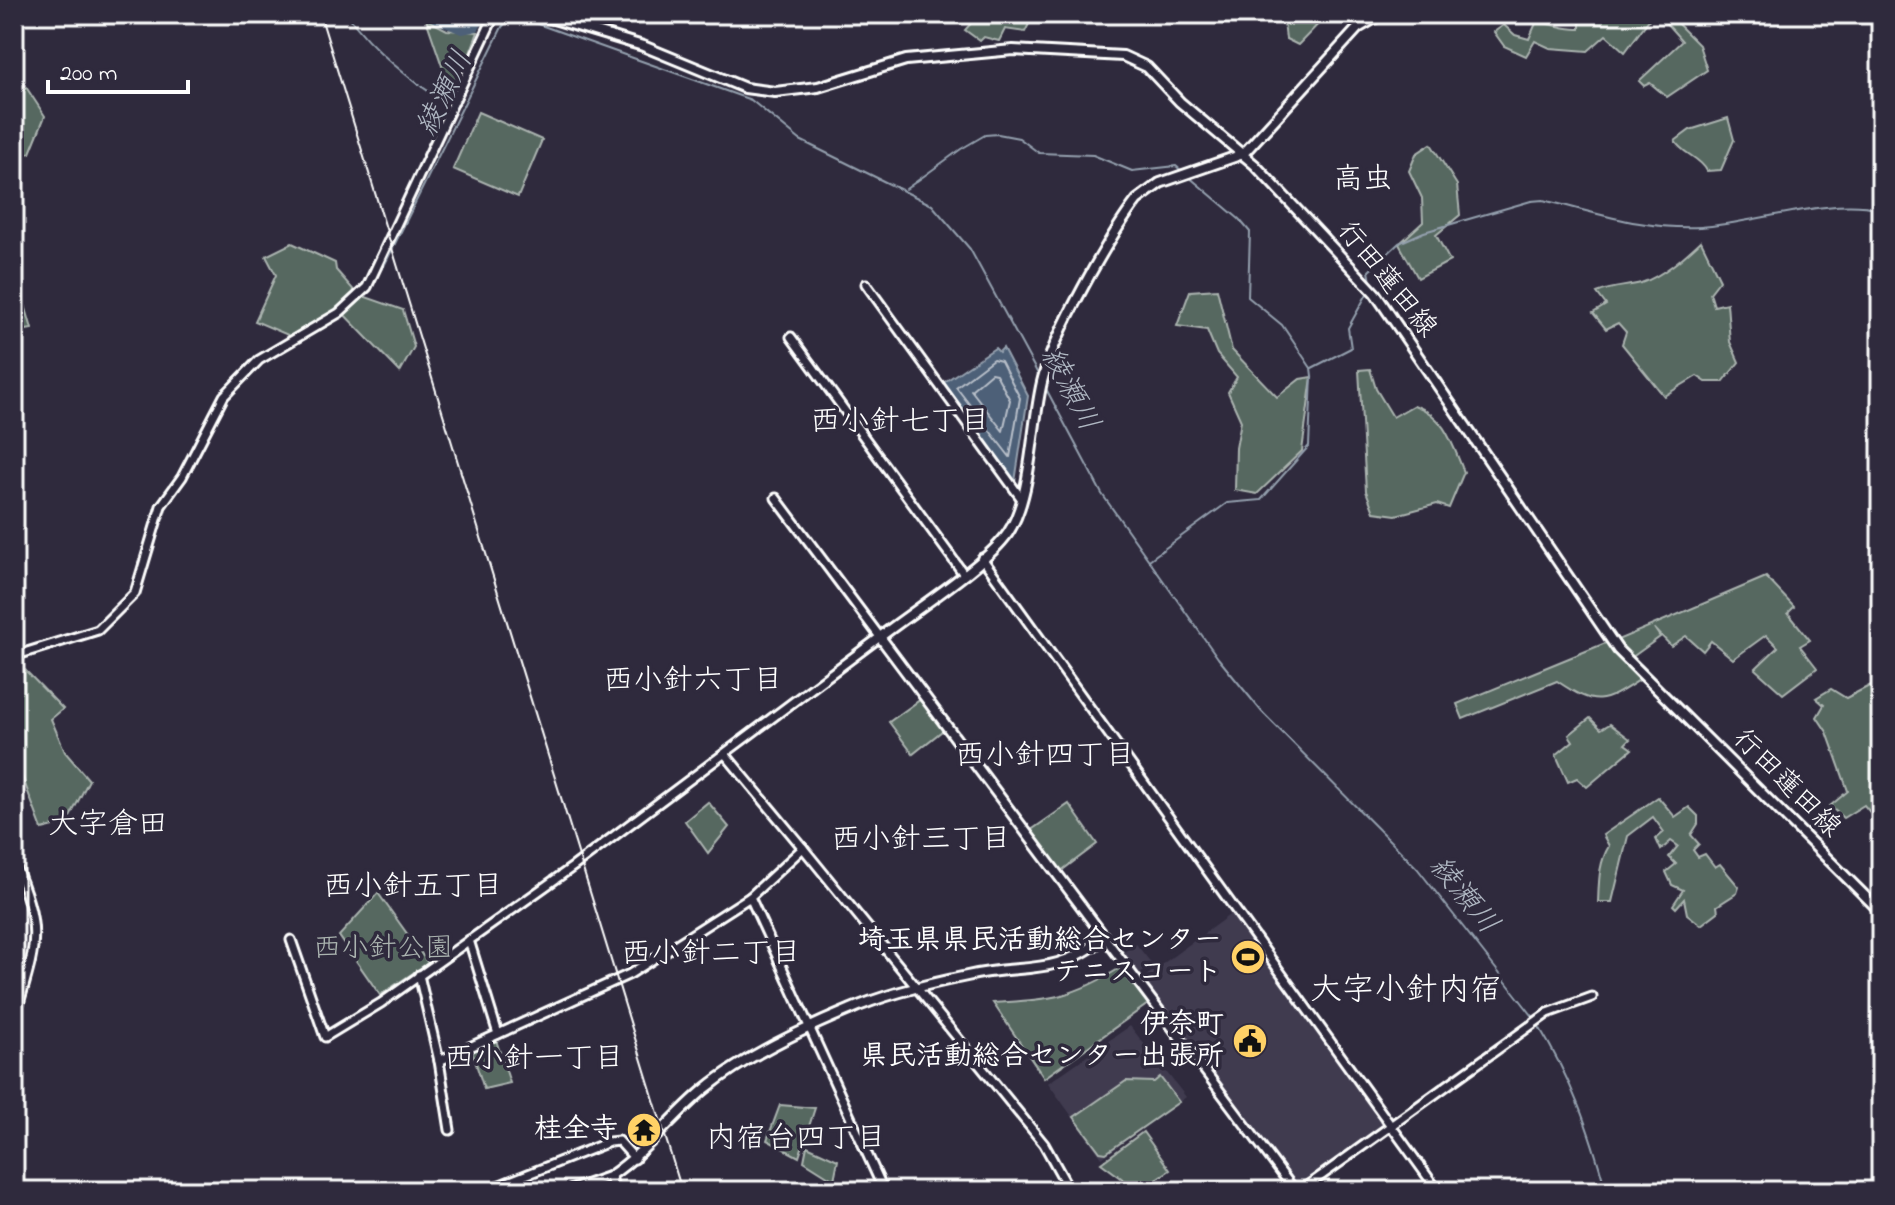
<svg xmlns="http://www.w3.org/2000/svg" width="1895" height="1205" font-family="'Indie Flower','Klee One',sans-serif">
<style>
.built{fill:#403b50}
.green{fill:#576861;stroke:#abb4b0;stroke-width:2}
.water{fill:#4d6078;stroke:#94a0ae;stroke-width:2}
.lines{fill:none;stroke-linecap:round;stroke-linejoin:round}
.shore{stroke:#b8bfc9;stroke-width:2}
.stream{stroke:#94a0ae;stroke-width:2}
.canal{stroke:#4d6078;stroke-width:5}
.river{stroke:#4d6078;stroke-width:8}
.secondary-casing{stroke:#fff;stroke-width:13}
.primary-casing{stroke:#fff;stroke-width:14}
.secondary{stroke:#2f2a3d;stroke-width:7}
.primary{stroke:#2f2a3d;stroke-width:8}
.tram{stroke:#fff;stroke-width:2}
.rail{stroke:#fff;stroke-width:2}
.labels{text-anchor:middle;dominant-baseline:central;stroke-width:7;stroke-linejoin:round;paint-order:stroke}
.street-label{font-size:28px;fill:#fff;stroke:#2f2a3d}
.poi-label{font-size:28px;font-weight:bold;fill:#fff;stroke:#2f2a3d;text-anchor:end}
.park-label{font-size:28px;fill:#abb4b0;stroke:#2f2a3d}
.water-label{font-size:30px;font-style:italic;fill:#afb7c2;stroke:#2f2a3d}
.neighbourhood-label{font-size:30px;fill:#fff;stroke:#2f2a3d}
.quarter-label{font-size:32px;fill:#fff;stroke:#2f2a3d}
</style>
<rect width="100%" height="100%" fill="#2f2a3d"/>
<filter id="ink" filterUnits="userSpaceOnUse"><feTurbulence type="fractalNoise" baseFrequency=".0125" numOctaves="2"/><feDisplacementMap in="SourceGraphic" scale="16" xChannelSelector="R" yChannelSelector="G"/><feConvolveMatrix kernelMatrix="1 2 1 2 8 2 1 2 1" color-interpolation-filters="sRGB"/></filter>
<g filter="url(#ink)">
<g class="built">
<path d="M1232 913 1387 1124 1297 1190 1142 979Z"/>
<path d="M1136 944 1152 964 1139 974 1124 952Z"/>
<path d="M1130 1026 1186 1097 1102 1158 1048 1083Z"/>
</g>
<g class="green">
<path d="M979 14H1034L1025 32 1005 29 999 41 984 37 980 41 965 30Z"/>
<path d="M1283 14H1328L1298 45 1286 39Z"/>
<path d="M1580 14H1653L1625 52 1606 35 1588 51 1550 48 1535 41 1526 56 1504 46 1494 32 1504 25 1515 35 1529 39 1536 23C1555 23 1564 30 1580 29Z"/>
<path d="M1658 14H1668L1699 45 1707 70 1667 97 1650 83 1644 86 1639 81 1682 41Z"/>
<path d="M426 19 447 30 478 32 453 98Z"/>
<path d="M14 83 26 87 45 116 30 153 14 156Z"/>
<path d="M478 112 542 140 518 197 453 169Z"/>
<path d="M1728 118 1734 140 1721 170 1707 171C1700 157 1682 154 1675 141L1690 130Z"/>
<path d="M1431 144 1457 185 1460 215 1436 235 1450 261 1418 278 1399 244 1423 222 1422 198 1409 171 1416 154Z"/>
<path d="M1701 241 1720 280 1710 293 1714 306 1727 303 1730 342 1739 362 1723 382H1706L1697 376 1664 396 1622 344 1626 332 1618 323 1606 329 1593 313 1606 305 1597 293C1612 286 1626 287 1641 283 1663 276 1685 256 1701 241Z"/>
<path d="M292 243 335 263 336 270 357 294 403 310 414 347 400 372 338 308 290 336 255 321 276 275 266 256Z"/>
<path d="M14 288H20L32 329 14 332Z"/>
<path d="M1217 289 1232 350 1277 397 1300 379 1312 377 1302 451 1257 494 1235 490 1236 448 1241 421 1228 392 1237 377 1217 354 1207 330 1177 326 1190 291Z"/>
<path d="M1370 369 1376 389 1393 417 1414 405C1445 416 1452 443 1464 472L1449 508 1437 504 1396 515 1374 512 1366 491 1359 370Z"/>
<path d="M1766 577 1794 607 1788 613 1810 640 1800 646 1817 668 1783 694 1755 669 1778 647 1766 635 1733 659 1711 641 1703 651 1686 636 1671 646 1654 628 1660 637 1631 658 1615 641Z"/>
<path d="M1608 642 1641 679C1602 704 1597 708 1557 681L1463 719 1457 704Z"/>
<path d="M25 670 63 709 51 719 65 752 89 780 67 823 42 829 14 755V679Z"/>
<path d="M1881 680V815L1874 817 1864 805 1843 818 1830 806 1848 791 1827 732 1817 717 1824 705 1816 698 1831 689 1846 698Z"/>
<path d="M924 697 947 727 913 754 889 722Z"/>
<path d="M1590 718 1601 729 1610 724 1630 739 1625 744 1632 749 1587 787 1577 778 1568 782 1556 755 1573 741 1569 735Z"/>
<path d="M1658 797 1675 817 1689 807 1698 816V824L1691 835 1699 844 1693 850 1698 857 1705 854 1715 867 1720 864 1739 887 1737 893 1717 906 1718 912 1701 925 1687 914 1684 899 1676 908 1673 905 1683 890 1672 885 1666 872 1676 864 1669 857 1678 846 1671 841 1661 850 1656 839 1664 832 1653 817 1628 836 1612 902H1598C1599 884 1598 864 1609 846L1603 835Z"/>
<path d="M708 802 729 827 708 853 685 821Z"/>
<path d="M1069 804 1097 844 1057 874 1027 833Z"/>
<path d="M378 893 428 963 380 995 339 936Z"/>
<path d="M1120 968 1148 1004 1044 1078 993 1003C1050 999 1070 999 1120 968Z"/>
<path d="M496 1040 510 1083 484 1089 472 1051Z"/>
<path d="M1160 1077 1179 1102 1106 1153 1100 1152 1074 1117 1126 1081 1154 1082Z"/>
<path d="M780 1105 815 1108 799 1157 767 1140Z"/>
<path d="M1143 1132 1170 1170 1139 1191 1101 1163Z"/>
<path d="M807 1146 838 1160 834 1180 804 1161Z"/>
</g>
<path class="water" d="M995 348 999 352 1003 348 1028 396 1015 482 943 383Z"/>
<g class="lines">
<g class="shore">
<path d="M993 359 1001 361 1020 398 1010 457 956 387Z"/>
<path d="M991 373 996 374 1010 400 1003 431 971 390Z"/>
</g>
<g class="stream">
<path d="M347 14C371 49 414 84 450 105"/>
<path d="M906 189 961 149 985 135 998 134 1019 138 1039 153 1093 155 1132 171 1176 166 1183 172"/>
<path d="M383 268 502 27 509 19 518 17 751 100 800 140 932 205 970 249 1039 376"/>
<path d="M1371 282 1369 271 1399 243 1424 232 1531 201 1543 200C1598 213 1643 230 1701 227 1751 224 1833 196 1879 209"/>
<path d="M1312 368 1351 348 1348 328 1368 292"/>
<path d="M1044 385 1102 494 1218 658 1262 712 1417 868 1535 1019"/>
<path d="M1149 560 1227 503 1261 500 1309 446 1312 376 1311 368 1282 325 1248 297 1250 232 1239 219 1188 176"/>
<path d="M1538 1025C1572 1081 1589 1128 1606 1191"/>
</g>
<path class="canal" d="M1881 205 1874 234 1881 301"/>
<g class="river">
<path d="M425 14 462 30 476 27 482 14"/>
<path d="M1881 205 1874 234 1881 301"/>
</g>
<g class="secondary-casing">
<g id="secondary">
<path d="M866 284 1021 498"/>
<path d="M791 337 963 573"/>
<path d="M982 558 1438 1191"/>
<path d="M14 656 98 630 135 593 161 506 182 477 224 396 259 360 339 313 367 287 495 14"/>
<path d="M725 754 803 848 750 897 884 1191"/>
<path d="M803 848 1044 1144 1070 1191"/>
<path d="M14 863C46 934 34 949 14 1021"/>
<path d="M1105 938 1295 1191"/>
<path d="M291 940 325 1037 381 1003 574 866 880 637 776 498"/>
<path d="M469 940 498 1034"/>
<path d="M419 975 439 1061 450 1130"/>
<path d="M439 1061 630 974 750 897"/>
<path d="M14 1180 22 1191"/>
<path d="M485 1191 609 1142 619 1141 635 1159"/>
<path d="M567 1191 610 1176"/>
<path d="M1300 1191 1548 1013 1592 997"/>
</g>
</g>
<g class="primary-casing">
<g id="primary">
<path d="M537 14 643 46 745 88 775 92 818 87 906 60 1013 50 1123 56 1147 67 1180 102 1255 165 1375 293 1618 650 1881 912"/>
<path d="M615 1191 610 1176C647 1151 671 1117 705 1089 745 1056 801 1030 849 1010 885 994 928 984 967 976 1025 963 1052 978 1105 938L880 637C913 611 986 565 1008 533 1033 495 1031 423 1043 378 1054 334 1109 237 1137 200L1160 183 1243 154 1358 28 1382 14"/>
</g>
</g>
<use href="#secondary" class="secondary"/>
<use href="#primary" class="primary"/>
<path class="tram" d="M673 1186 674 1191"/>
<path class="rail" d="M320 14 682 1191"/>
</g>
</g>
<defs>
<g id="stadium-disc" transform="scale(1.8)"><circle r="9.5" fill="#ffd166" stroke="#2f2a3d"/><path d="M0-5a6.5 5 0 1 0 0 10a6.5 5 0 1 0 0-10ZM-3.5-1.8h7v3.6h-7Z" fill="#111"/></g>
<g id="civic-disc" transform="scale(1.8)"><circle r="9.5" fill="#ffd166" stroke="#2f2a3d"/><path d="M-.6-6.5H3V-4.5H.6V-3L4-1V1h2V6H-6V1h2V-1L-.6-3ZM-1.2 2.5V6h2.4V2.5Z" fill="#111"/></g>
<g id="temple-disc" transform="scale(1.8)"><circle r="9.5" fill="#ffd166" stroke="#2f2a3d"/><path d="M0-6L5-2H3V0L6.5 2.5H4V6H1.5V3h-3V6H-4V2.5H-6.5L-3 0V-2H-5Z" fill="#111"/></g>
</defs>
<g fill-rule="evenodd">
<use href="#stadium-disc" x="1248" y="957"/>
<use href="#civic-disc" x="1250" y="1041"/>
<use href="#temple-disc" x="644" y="1130"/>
</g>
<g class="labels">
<g class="street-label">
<text transform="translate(1386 280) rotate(51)">行田蓮田線</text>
<text transform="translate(1786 784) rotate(45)">行田蓮田線</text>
</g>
<g class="poi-label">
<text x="1222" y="941">埼玉県県民活動総合センター<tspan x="1222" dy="32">テニスコート</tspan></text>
<text x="1224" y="1025">伊奈町<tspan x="1224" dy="32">県民活動総合センター出張所</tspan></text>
<text x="618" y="1130">桂全寺</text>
</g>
<g class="park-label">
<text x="383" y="949">西小針公園</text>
</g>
<g class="water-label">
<text transform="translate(446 94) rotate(-64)">綾瀬川</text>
<text transform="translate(1069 390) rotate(62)">綾瀬川</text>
<text transform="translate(1463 896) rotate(51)">綾瀬川</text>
</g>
<g class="neighbourhood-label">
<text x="1363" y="181">高虫</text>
<text x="900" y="423">西小針七丁目</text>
<text x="693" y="682">西小針六丁目</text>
<text x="1045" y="757">西小針四丁目</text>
<text x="108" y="826">大字倉田</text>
<text x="921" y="841">西小針三丁目</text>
<text x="413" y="888">西小針五丁目</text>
<text x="711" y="955">西小針二丁目</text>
<text x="534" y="1060">西小針一丁目</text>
<text x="796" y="1140">内宿台四丁目</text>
</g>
<g class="quarter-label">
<text x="1406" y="991">大字小針内宿</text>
</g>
</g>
<rect width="1895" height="1205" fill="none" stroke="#2f2a3d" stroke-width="48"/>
<rect x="24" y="24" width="1847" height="1157" fill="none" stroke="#fff" stroke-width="3" filter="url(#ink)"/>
<path d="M48 80v12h140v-12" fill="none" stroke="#ffffff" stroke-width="4"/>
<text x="60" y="80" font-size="24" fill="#ffffff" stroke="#2f2a3d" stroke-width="6" paint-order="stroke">200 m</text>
</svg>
